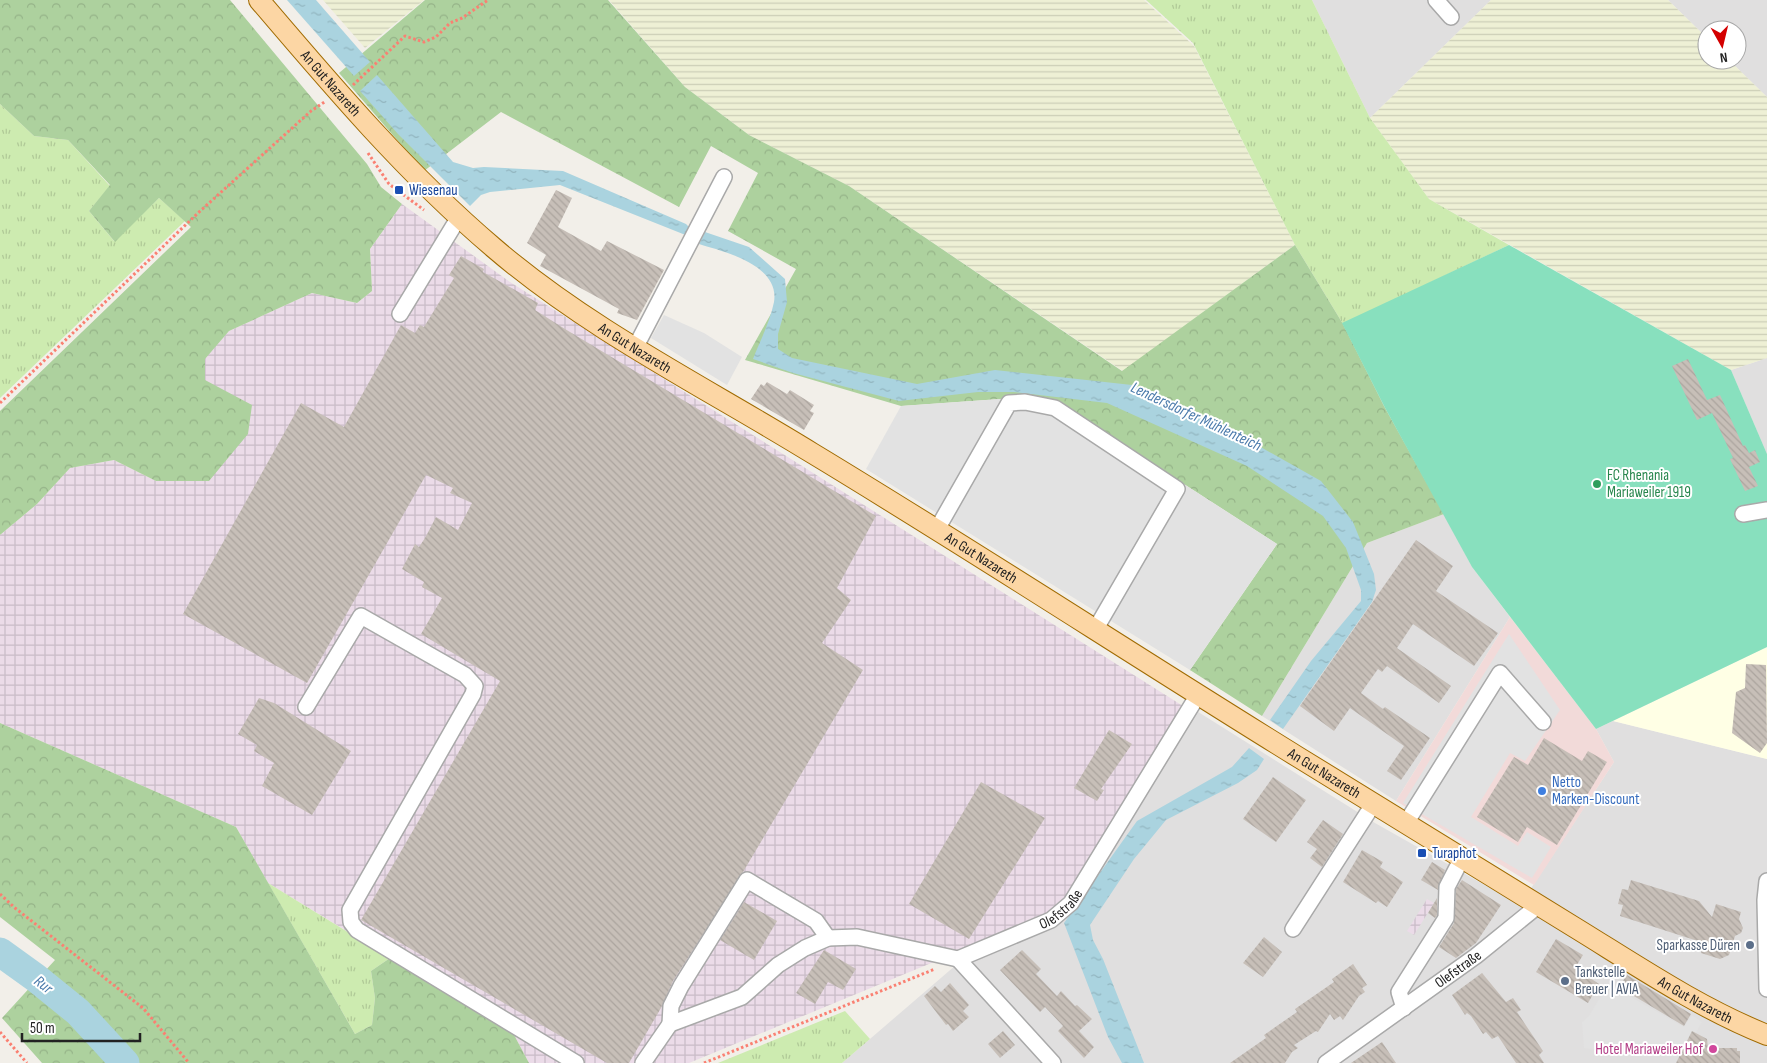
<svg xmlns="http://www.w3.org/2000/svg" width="1767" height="1063" font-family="'Sofia Sans Condensed',sans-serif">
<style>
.residential{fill:#e0dfdf}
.commercial{fill:#f2dad9}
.industrial{fill:url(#industrial-grid)}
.education{fill:#ffffe5}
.farmland{fill:url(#farmland-rules)}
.grass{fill:url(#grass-tufts)}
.forest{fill:url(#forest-crowns)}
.pitch{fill:#88e0be}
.parking{fill:#e2e2e2}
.water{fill:url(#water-ripples)}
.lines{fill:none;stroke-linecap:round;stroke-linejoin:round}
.river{stroke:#aad3df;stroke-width:29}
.building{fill:url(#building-back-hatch)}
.minor-casing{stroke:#a9a9a9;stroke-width:18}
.major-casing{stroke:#a06b00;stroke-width:22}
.path{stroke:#fa8072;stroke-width:3;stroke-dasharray:2.5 2.5;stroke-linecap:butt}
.minor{stroke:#fff;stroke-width:15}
.major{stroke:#fcd6a4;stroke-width:20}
.transit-dot{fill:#1a4fb4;stroke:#fff;stroke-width:2}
.leisure-dot{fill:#2e9e5b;stroke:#fff;stroke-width:2}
.shop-dot{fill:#3f7fe0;stroke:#fff;stroke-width:2}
.service-dot{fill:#5c6f8a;stroke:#fff;stroke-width:2}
.hotel-dot{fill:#d1479c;stroke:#fff;stroke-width:2}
.labels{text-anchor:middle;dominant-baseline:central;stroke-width:4;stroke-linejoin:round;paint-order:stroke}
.street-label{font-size:15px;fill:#222;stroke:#fff}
.transit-label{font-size:15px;fill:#164399;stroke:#fff;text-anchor:start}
.leisure-label{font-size:15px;fill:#27864d;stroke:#fff;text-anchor:start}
.shop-label{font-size:15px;fill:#366cbe;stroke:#fff;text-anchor:start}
.service-label{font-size:15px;fill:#4e5e75;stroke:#fff;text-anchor:end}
.hotel-label{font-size:15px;fill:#b23c85;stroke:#fff;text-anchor:end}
.water-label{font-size:16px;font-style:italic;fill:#4a7aab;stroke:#fff}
</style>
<defs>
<pattern id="industrial-grid" width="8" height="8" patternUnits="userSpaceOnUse" patternTransform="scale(1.25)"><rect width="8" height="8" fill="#ebdbe8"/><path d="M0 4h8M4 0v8" fill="none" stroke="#c9bcc7"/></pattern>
<pattern id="farmland-rules" width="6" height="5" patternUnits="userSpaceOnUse" patternTransform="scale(1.25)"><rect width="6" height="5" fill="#eef0d5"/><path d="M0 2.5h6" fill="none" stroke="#ccceb7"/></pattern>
<pattern id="grass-tufts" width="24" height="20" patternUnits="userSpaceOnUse" patternTransform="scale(1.25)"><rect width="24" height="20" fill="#cdebb0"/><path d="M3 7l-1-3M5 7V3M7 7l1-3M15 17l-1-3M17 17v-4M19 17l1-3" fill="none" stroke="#b0c997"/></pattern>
<pattern id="forest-crowns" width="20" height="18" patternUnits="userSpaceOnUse" patternTransform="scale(1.25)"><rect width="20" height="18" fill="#add19e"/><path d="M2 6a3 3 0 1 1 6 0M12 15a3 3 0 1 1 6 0" fill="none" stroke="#95b388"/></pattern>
<pattern id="water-ripples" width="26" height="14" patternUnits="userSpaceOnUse" patternTransform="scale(1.25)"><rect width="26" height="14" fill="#aad3df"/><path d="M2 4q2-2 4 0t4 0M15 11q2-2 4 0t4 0" fill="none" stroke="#92b5bf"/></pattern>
<pattern id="building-back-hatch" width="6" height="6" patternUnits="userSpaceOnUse" patternTransform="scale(1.25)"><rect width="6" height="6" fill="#c7bfb8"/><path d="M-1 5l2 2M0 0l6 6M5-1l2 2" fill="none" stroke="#aba49e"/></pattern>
</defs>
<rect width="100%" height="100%" fill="#f2efe9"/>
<g class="residential">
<path d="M1312 0H1491L1370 118Z"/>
<path d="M1668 0H1767V97L1729 60H1737V30H1707V38Z"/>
<path d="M1767 358V454L1731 370Z"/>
<path d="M1444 514 1472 567 1510 617 1396 801 1262 716 1367 543Z"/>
<path d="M1195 710 1375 823 1520 905 1614 762 1596 729 1613 721 1767 759V1063H842L956 965Z"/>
</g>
<path class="commercial" d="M1510 617 1596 729 1614 762 1534 885 1396 801Z"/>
<g class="industrial">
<path d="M402 204 510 282 1183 706 1068 899 1048 915 689 1063H529L513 1033 268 883 236 827 0 723V535L37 504 70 468 114 460 156 481 205 380 204 359 229 331 312 293 357 303 372 291 370 249Z"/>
<path d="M1427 899 1434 903 1414 935 1407 931Z"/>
</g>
<path class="education" d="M1767 647V759L1613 721Z"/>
<g class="farmland">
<path d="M323 0H424L365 48Z"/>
<path d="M609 0H1144L1194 46 1295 245 1123 371 849 186 749 135 685 87Z"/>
<path d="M1491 0H1668L1707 38V60H1729L1767 97V358L1731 370 1429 199 1370 118Z"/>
</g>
<g class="grass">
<path d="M1146 0H1312L1370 118 1429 199 1509 245 1343 324 1295 245 1193 43Z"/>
<path d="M0 104 34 136 68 140 110 186 89 211 114 241 159 198 185 221 0 398Z"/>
<path d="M268 883 390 958 371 971 375 998 372 1025 355 1034Z"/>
<path d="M845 1011 870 1039 842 1063H718Z"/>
</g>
<g class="forest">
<path d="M0 0H230L367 164 381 187 402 204 370 249 372 291 357 303 312 293 229 331 205 359V380L252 405 248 434 209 481H156L114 460 70 468 37 504 0 535V411L191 227 159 198 115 242 89 211 110 185 68 140 34 136 0 104Z"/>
<path d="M425 0H608L685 87 749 135 849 186 1122 371 1295 245 1343 324 1384 406 1444 514 1367 543 1262 716 1190 670 1277 544 1058 403 1028 397 901 406 745 360 796 269 728 231 758 173 711 146 679 207 501 112 424 171 339 73Z"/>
<path d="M0 723 236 827 355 1034 372 1025 375 998 371 971 390 958 513 1033 529 1063H42L2 1018 55 960 0 917Z"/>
</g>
<path class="pitch" d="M1509 245 1731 370 1767 454V647L1596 729 1472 567 1384 406 1342 323Z"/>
<g class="parking">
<path d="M664 315 704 333 742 357 727 385 651 338Z"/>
<path d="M1028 397 1058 403 1277 544 1190 670 866 469 901 406Z"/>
<path d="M1509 634 1560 710 1525 761 1510 753 1471 817 1518 846 1527 832 1551 847 1532 878 1403 803Z"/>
<path d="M1608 984 1684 1027 1692 1015 1702 1022 1695 1034H1691L1681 1050 1655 1052 1652 1055 1584 1048 1582 1022 1589 1016Z"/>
</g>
<g class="water">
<path d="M287 0H316L370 62 354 76Z"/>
<path d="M377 75 453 162 473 168 484 167 563 171 686 224 691 229 688 236 560 185 490 192 481 195 470 206 398 134 360 91Z"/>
<path d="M705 232 749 247 785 279 787 302 778 334V349L792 358 917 384 995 370 1132 385 1257 445 1321 481 1353 522 1374 574 1376 590 1372 602 1283 729 1270 720 1311 661 1361 601V590L1346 548 1323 516 1247 466 1107 403 1014 392H978L899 401 793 373 753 359C760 341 770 322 774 302 780 265 725 252 699 244Z"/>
<path d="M1249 748 1264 759 1257 770 1238 783 1166 820 1134 859 1090 925 1093 940 1103 959 1144 1063H1122L1108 1037 1064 923 1137 821 1232 767Z"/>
</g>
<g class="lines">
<path class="river" d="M0 952 36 978 78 1012 125 1063"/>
</g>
<g class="building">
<path d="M556 190 572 198 558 227 601 251 607 241 664 270 637 320 617 313 619 309 540 266 546 255 527 243Z"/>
<path d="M461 256 484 269 483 272 538 303 535 310 565 329 876 516 837 588 851 600 822 643 863 670 743 872 673 981 661 1008 629 1063H607L361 920 500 681 421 634 442 598 422 587 424 582 402 569 415 544 419 547 425 538 436 517 458 530 472 503 450 493 453 488 426 475 307 683 183 614 301 403 344 427 401 325 415 333 420 325 424 327 454 278 449 275Z"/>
<path d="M1688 359 1707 400 1720 395 1743 446 1745 445 1749 453 1755 450 1760 462 1749 467 1758 486 1745 491 1730 459 1733 458 1712 413 1697 420 1672 366Z"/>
<path d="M767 382 787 394 790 390 814 405 810 411 814 413 804 430 751 399 761 384 764 386Z"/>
<path d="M1416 540 1453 566 1436 591 1498 633 1474 666 1413 624 1397 648 1451 686 1439 703 1387 666 1382 672 1378 669 1361 693 1383 709 1385 707 1430 738 1401 780 1387 771 1404 746 1350 708 1334 731 1300 706Z"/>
<path d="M1746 664 1766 665 1767 743 1760 753 1732 733 1736 692 1745 688Z"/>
<path d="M259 698 274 703 351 751 312 815 262 786 274 763 254 751 257 745 238 734Z"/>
<path d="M1109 730 1132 744 1101 789 1104 790 1097 801 1074 788Z"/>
<path d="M1544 738 1582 761 1588 751 1607 762 1557 845 1527 827 1518 842 1477 817 1514 757 1528 765Z"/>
<path d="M1273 777 1306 800 1276 842 1243 819Z"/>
<path d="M981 782 1045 818 969 939 909 904Z"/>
<path d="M1323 820 1343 834 1322 867 1310 858 1317 849 1307 842Z"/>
<path d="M1362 850 1383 862 1380 867 1403 882 1387 907 1378 901 1376 903 1343 882Z"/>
<path d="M1432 862 1445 870 1438 890 1421 880Z"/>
<path d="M1462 880 1501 905 1476 943 1456 958 1439 947 1454 923 1456 889Z"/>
<path d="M1631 880 1699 901 1712 917 1716 904 1741 912 1739 919 1743 928 1741 933 1735 936 1729 955 1720 959 1701 953 1704 943 1620 916 1623 905 1618 904 1622 889 1628 890Z"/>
<path d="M1437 898V915L1435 918 1428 913Z"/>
<path d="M744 902 777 921 754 960 720 940Z"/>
<path d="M1264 937 1282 952 1263 977 1243 963Z"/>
<path d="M1556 939 1583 955 1575 968 1599 984 1588 1003 1536 972Z"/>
<path d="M824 950 856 969 843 990 828 982 815 1004 796 993Z"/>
<path d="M1022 950 1041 969 1036 974 1057 996 1061 991 1075 1006 1077 1005 1092 1019 1079 1031 1094 1047 1084 1058 1058 1031 1063 1026 1045 1007 1040 1012 1000 970Z"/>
<path d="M1353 964 1367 985 1362 988 1365 992 1359 996 1343 1020 1340 1016 1334 1020 1330 1014 1318 1032 1316 1031 1294 1045 1298 1048 1292 1052 1285 1063H1230L1266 1038 1264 1035 1297 1012 1295 1009 1334 982 1332 979Z"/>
<path d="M1482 973 1506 1002 1513 998 1521 1010 1517 1012 1543 1051 1539 1055 1544 1063H1516L1498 1036 1492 1039 1486 1032 1483 1034 1471 1016 1467 1013 1465 1015 1452 995Z"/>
<path d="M1627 975 1691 1014 1684 1026 1619 987Z"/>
<path d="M950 983 969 1005 963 1011 969 1017 953 1031 948 1024 946 1025 924 996 935 986 941 992Z"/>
<path d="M1003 1031 1015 1045 1000 1058 988 1044Z"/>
<path d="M1692 1031 1707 1039 1708 1048H1737V1051H1740V1063H1676Z"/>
<path d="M1382 1042 1396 1063H1351Z"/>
</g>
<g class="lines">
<g class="minor-casing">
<g id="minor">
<path d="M1436 0 1451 17"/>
<path d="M400 314 459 217"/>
<path d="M635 348 724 177"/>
<path d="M1743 514 1767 510"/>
<path d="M936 531 1009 403 1025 402 1055 408 1177 489 1095 630"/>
<path d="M306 707 361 616 465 675 475 686 473 694 350 910 351 922 357 930 576 1063"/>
<path d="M1406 823 1500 673 1543 722"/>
<path d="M1767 881 1765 900 1767 989"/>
<path d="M1293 929 1374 803"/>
<path d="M1404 1008 1399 992 1446 918 1447 887 1462 858"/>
<path d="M670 1024 671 1006 681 986 747 880 816 921 828 938"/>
<path d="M643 1063 670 1024 742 997 778 965 805 948 828 938 857 937 958 959"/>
<path id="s1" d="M1053 1063 958 959 1051 920 1071 903 1198 695"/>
<path id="s2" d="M1326 1063 1476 956 1539 905"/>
</g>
</g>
<g class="major-casing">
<g id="major">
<path id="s3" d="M259 0C333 87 407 174 494 248 591 331 705 387 812 453 976 552 1136 657 1298 757 1390 813 1482 870 1574 927 1636 965 1699 1008 1767 1035"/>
</g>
</g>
<g class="path">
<path d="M353 85 405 36 424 42 436 37 450 23 462 18 488 0"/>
<path d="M368 153 389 184 424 210"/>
<path d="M0 403 198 213 311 111 326 101"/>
<path d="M0 894 15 908 143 1008 189 1063"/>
<path d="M0 1032 27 1063"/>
<path d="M704 1063 935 969"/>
</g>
<use href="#minor" class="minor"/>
<use href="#major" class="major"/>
</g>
<g class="transit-dot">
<rect x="394" y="185" width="10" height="10" rx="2.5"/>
<rect x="1417" y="848" width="10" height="10" rx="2.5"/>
</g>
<circle class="leisure-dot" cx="1597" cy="484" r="5"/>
<circle class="shop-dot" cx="1542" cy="791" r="5"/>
<g class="service-dot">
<circle cx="1750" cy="945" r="5"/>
<circle cx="1565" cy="981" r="5"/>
</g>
<circle class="hotel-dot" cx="1713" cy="1049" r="5"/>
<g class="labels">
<g class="street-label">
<text stroke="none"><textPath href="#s3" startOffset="110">An Gut Nazareth</textPath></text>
<text stroke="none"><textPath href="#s3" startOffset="515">An Gut Nazareth</textPath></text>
<text stroke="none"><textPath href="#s3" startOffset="920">An Gut Nazareth</textPath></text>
<text stroke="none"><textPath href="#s3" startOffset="1325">An Gut Nazareth</textPath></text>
<text stroke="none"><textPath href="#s1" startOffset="256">Olefstraße</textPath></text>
<text stroke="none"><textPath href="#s2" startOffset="162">Olefstraße</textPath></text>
<text stroke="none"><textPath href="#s3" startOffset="1760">An Gut Nazareth</textPath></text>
</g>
<g class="transit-label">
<text x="409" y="190">Wiesenau</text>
<text x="1432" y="853">Turaphot</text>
</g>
<g class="leisure-label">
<text x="1607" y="475">FC Rhenania<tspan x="1607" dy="17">Mariaweiler 1919</tspan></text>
</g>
<g class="shop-label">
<text x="1552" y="782">Netto<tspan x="1552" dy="17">Marken-Discount</tspan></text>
</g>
<g class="service-label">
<text x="1740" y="945">Sparkasse Düren</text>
<text x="1575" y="972" text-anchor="start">Tankstelle<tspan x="1575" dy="17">Breuer | AVIA</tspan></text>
</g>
<g class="hotel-label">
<text x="1703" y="1049">Hotel Mariaweiler Hof</text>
</g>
<g class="water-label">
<text transform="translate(1196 417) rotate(25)">Lendersdorfer Mühlenteich</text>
<text transform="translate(43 985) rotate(38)">Rur</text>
</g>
</g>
<g transform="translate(1722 45) rotate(172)"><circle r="24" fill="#ffffff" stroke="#a7a7a7"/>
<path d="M0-4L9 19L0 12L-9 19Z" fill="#d40000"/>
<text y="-8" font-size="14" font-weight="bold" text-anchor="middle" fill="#222222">N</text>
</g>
<path d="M22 1033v8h118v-8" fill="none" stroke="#222222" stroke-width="2.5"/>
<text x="30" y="1033" font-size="15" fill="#222222" stroke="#ffffff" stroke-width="4" paint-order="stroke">50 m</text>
</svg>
